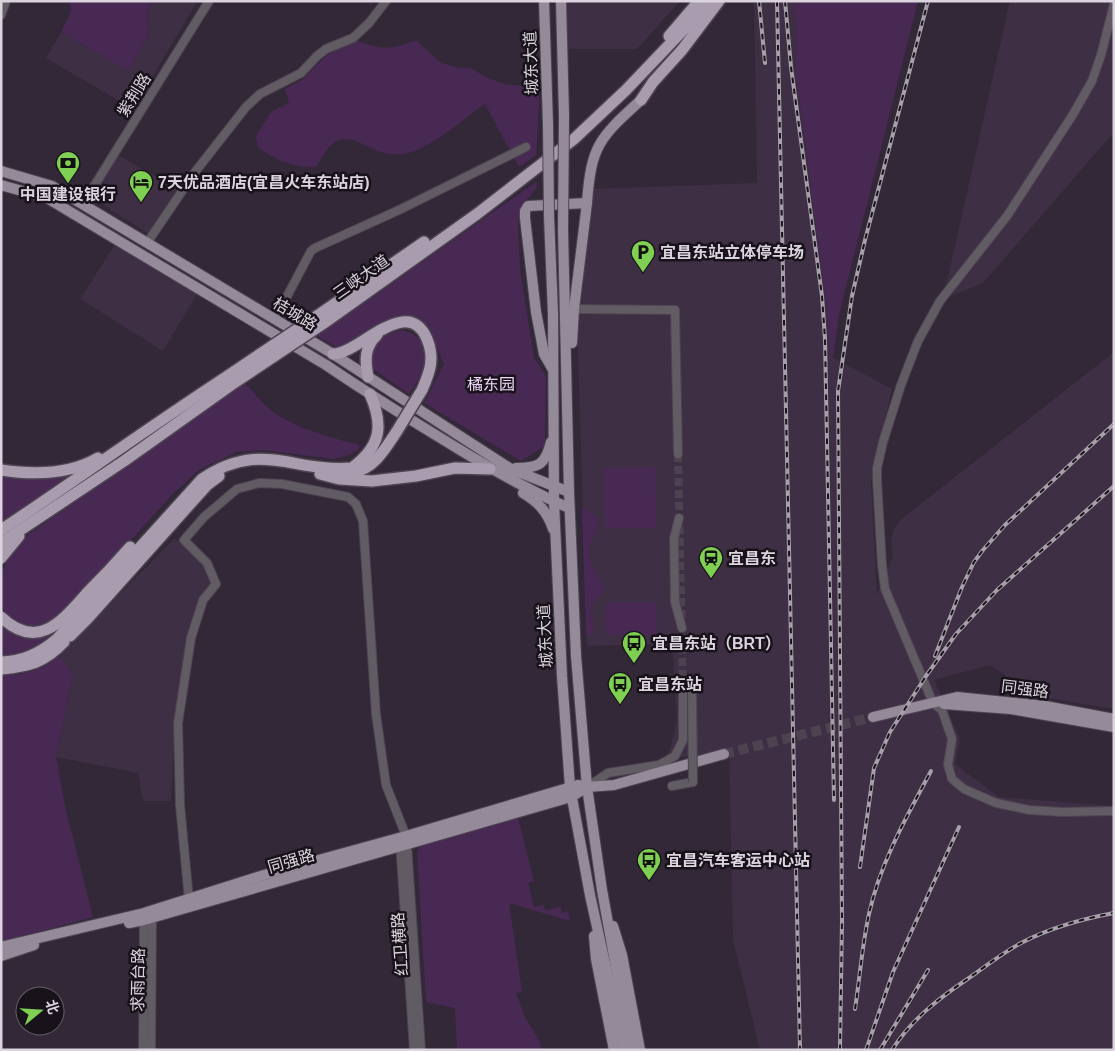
<svg xmlns="http://www.w3.org/2000/svg" width="1115" height="1051" font-family="Arial,'Noto Sans SC',sans-serif">
<style>
.built{fill:#3e2f44}
.green{fill:#482954}
.lines{fill:none;stroke-linecap:round;stroke-linejoin:round}
.minor-tunnel{stroke:#4c4250;stroke-width:8;stroke-dasharray:8 4;stroke-linecap:butt}
.major-tunnel{stroke:#4c4250;stroke-width:10;stroke-dasharray:10 5;stroke-linecap:butt}
.minor-casing{stroke:#4e4452;stroke-width:10}
.major-casing{stroke:#4e4452;stroke-width:12}
.highway-casing{stroke:#4e4452;stroke-width:14}
.minor{stroke:#615c63;stroke-width:8}
.major{stroke:#958a99;stroke-width:10}
.highway{stroke:#a99cae;stroke-width:11}
.rail-casing{stroke:#a79faa;stroke-width:4}
.rail{stroke:#18131a;stroke-width:2;stroke-dasharray:5.5;stroke-linecap:butt}
.minor-bridge-casing{stroke:#4e4452;stroke-width:10;stroke-linecap:butt}
.major-bridge-casing{stroke:#4e4452;stroke-width:12;stroke-linecap:butt}
.highway-bridge-casing{stroke:#4e4452;stroke-width:14;stroke-linecap:butt}
.minor-bridge{stroke:#615c63;stroke-width:8}
.major-bridge{stroke:#958a99;stroke-width:10}
.highway-bridge{stroke:#a99cae;stroke-width:11}
.labels{text-anchor:middle;dominant-baseline:central;stroke-width:5;stroke-linejoin:round;paint-order:stroke}
.street-label{font-size:16px;fill:#dbd4de;stroke:#18131a}
.poi-label{font-size:16px;font-weight:bold;fill:#dbd4de;stroke:#18131a;text-anchor:start}
.park-label{font-size:16px;fill:#eed6f8;stroke:#18131a}
</style>
<rect width="100%" height="100%" fill="#332837"/>
<g class="built">
<path d="M153 1H191L196 4 133 109 46 58 61 32 128 71 149 34 146 14Z"/>
<path d="M566 1H680L637 49H566Z"/>
<path d="M754 1H795L796 73 826 305 830 356 892 389 871 481 877 595 893 556 891 542 893 531 899 521 1114 352V709L1035 696 990 665 934 680 960 739 955 764 999 797 1114 806V1050H760L733 940 729 749 652 763 666 756 671 747 677 719 673 654 657 644 587 646 577 319 594 189 757 183Z"/>
<path d="M1010 1H1114V132L983 283 943 299Z"/>
<path d="M118 155 182 191 152 236 92 198Z"/>
<path d="M116 243 198 292 163 351 80 299Z"/>
<path d="M175 538 206 565 214 584 202 599 175 722 171 801H143L138 773 56 757 73 673 59 656Z"/>
</g>
<g class="green">
<path d="M70 1H153L146 14 149 34 128 71 61 32 71 12Z"/>
<path d="M795 1H918L839 315 833 358 830 356 826 305 796 73Z"/>
<path d="M416 40 441 63 460 68H470L488 78 507 85 540 86 536 155 519 167 485 104C465 118 427 151 404 154 398 155 390 154 384 153 368 150 347 129 331 145 325 151 321 160 316 167 295 169 275 159 258 148L256 136 271 112 289 103 285 89 302 80 328 54 358 41C382 50 393 50 416 40Z"/>
<path d="M536 182 537 188 520 208 518 222 520 269 534 358 546 376 545 446 521 461 424 403 444 364C439 354 436 340 429 332 401 302 365 333 338 348L317 336Z"/>
<path d="M402 330C440 341 425 371 409 394L372 368V353L382 336Z"/>
<path d="M244 383C254 392 264 406 275 413 300 430 332 438 360 445L358 450 349 455 333 459 264 450 237 452 200 469 172 495 67 610 40 628 25 627 10 617 1 607V573L7 562 18 545 29 534Z"/>
<path d="M86 467 1 524V473Z"/>
<path d="M655 467 656 528H605L604 468Z"/>
<path d="M583 508H587L598 520C595 539 584 547 593 568 596 576 603 581 604 590L590 606C589 617 599 626 589 636L586 634 582 510Z"/>
<path d="M606 602H656L657 635H606Z"/>
<path d="M1 625C20 637 29 640 49 633L53 636C39 648 20 657 1 657Z"/>
<path d="M59 656 73 673 56 757 66 811 93 917 1 942V675C23 675 42 671 59 656Z"/>
<path d="M518 818 534 881 528 883 534 907 544 905 545 910 561 907 562 913 568 911 570 921 509 903 522 992 516 993 525 1017 540 1042 541 1050H457L455 1008 426 1002 417 852 420 847 429 843Z"/>
</g>
<g class="lines">
<path class="minor-tunnel" d="M678 454 683 693"/>
<path class="major-tunnel" d="M724 754 873 717"/>
<g class="minor-casing">
<g id="minor">
<path d="M1114 4 1101 55 1092 81 1072 116 1007 216 940 301 918 341 901 385 883 442 877 468V480L882 565 885 589 933 703 942 710 952 739 948 765 952 779 964 789 996 803 1029 810 1062 812 1114 811"/>
<path d="M1 15 6 1"/>
<path d="M83 204 209 1"/>
<path d="M147 243 195 172 246 107 260 94 301 73 317 56 326 49 353 38 369 23 386 1"/>
<path d="M574 309 675 310 678 454"/>
<path d="M275 319 311 251 315 248 399 210 526 147"/>
<path d="M679 518 674 538 675 602 682 628"/>
<path d="M589 786 608 773 659 765 675 756 683 740V693"/>
<path d="M672 786 693 782"/>
<path d="M400 842 414 1050"/>
<path d="M189 900 180 805 178 723 191 638 203 600 216 584 207 563 184 540 204 517 237 489 259 483 282 484 348 497 356 504 363 521 376 714 386 785 406 836 407 845 421 1050"/>
<path d="M143 1050 144 915"/>
<path d="M151 1050 152 914"/>
</g>
</g>
<g class="major-casing">
<g id="major">
<path d="M544 1 548 125"/>
<path d="M561 1 564 116"/>
<path d="M1 171 52 186 333 354 511 469 569 492"/>
<path d="M1 185 47 198 326 365C363 390 401 414 439 437 481 463 523 488 569 508"/>
<path d="M587 203C591 146 599 138 641 100"/>
<path d="M549 216 553 314 554 502 562 676 570 787 590 895 624 1050"/>
<path d="M563 230 569 492 576 656 587 787 602 890 631 1050"/>
<path d="M552 368 544 354 536 312 525 218V211L528 206 587 203 574 309 572 343"/>
<path d="M516 468C539 468 545 465 551 442"/>
<path d="M523 493C538 502 547 511 553 529"/>
<path d="M944 704 1011 709 1114 727"/>
<path d="M873 717 957 697 1045 706 1114 719"/>
<path d="M129 923 144 920 571 797 587 787"/>
<path d="M613 926 622 955 640 1050"/>
<path d="M594 936 596 959 614 1050"/>
<path d="M1 947 144 913 264 875 406 836 578 785 587 787 614 785 724 754"/>
<path d="M1 956 34 945"/>
</g>
</g>
<g class="highway-casing">
<g id="highway">
<path d="M669 36 699 1"/>
<path d="M641 100 653 82 682 50 719 1"/>
<path d="M317 316 424 242"/>
<path d="M324 323 477 214 574 139 626 90 711 1"/>
<path d="M333 354C359 354 407 293 427 339 435 358 430 372 422 390"/>
<path d="M368 377C365 361 364 347 377 335"/>
<path d="M1 470C34 475 69 475 98 458"/>
<path d="M352 473C375 468 385 449 397 431"/>
<path d="M320 474 339 479 372 481 416 476 455 468 490 469"/>
<path d="M1 530C76 480 148 428 223 379"/>
<path d="M1 543 124 461 231 385"/>
<path d="M1 558 19 536"/>
<path d="M1 617C38 652 62 621 87 593 102 578 116 563 130 547"/>
<path d="M70 636 88 618 207 485 219 476"/>
<path d="M1 662C22 662 42 652 57 639L202 479C260 439 293 473 352 468 381 446 384 426 370 394"/>
<path d="M1 669C29 666 44 663 64 642"/>
</g>
</g>
<use href="#minor" class="minor"/>
<use href="#major" class="major"/>
<use href="#highway" class="highway"/>
<g class="rail-casing">
<g id="rail">
<path d="M759 1 765 63"/>
<path d="M777 1 800 1050"/>
<path d="M785 1 791 67 822 296 825 339 834 800"/>
<path d="M935 656 962 587 974 562 983 550 1005 525 1114 424"/>
<path d="M860 867 874 768 890 732 926 676 956 634 997 590 1114 486"/>
<path d="M855 1009C860 977 862 945 869 914 880 863 907 816 931 771"/>
<path d="M840 1050 842 920 838 391 852 296 865 240 928 1"/>
<path d="M866 1050 893 972 959 827"/>
<path d="M880 1050 928 970"/>
<path d="M892 1050C911 1020 938 999 966 980 985 967 1003 952 1023 942 1052 927 1082 919 1114 913"/>
</g>
</g>
<use href="#rail" class="rail"/>
<g class="minor-bridge-casing">
<path id="minor-bridge" d="M692 688 693 782"/>
</g>
<g class="major-bridge-casing">
<g id="major-bridge">
<path d="M548 125 549 216"/>
<path d="M563 230 564 116"/>
</g>
</g>
<g class="highway-bridge-casing">
<g id="highway-bridge">
<path d="M223 379 317 316"/>
<path d="M231 385 324 323"/>
<path d="M397 431 422 390"/>
</g>
</g>
<use href="#minor-bridge" class="minor-bridge"/>
<use href="#major-bridge" class="major-bridge"/>
<use href="#highway-bridge" class="highway-bridge"/>
</g>
<defs>
<g id="bank-pin" transform="scale(1.25)"><path d="M0 17L-7.5 6A9.5 9.5 0 1 1 7.5 6Z" fill="#7fd052" stroke="#18131a"/><path d="M-6-4H6V4H-6ZM0-2.3a2.3 2.3 0 1 0 0 4.6a2.3 2.3 0 1 0 0-4.6Z" fill="#111"/></g>
<g id="hotel-pin" transform="scale(1.25)"><path d="M0 17L-7.5 6A9.5 9.5 0 1 1 7.5 6Z" fill="#7fd052" stroke="#18131a"/><path d="M-6-4.5h1.5V1H6V5H4.5V3h-9V5H-6ZM-4 0a1.8 1.8 0 1 1 3.6 0ZM.5 0V-2.5h3Q6-2.5 6 0Z" fill="#111"/></g>
<g id="parking-pin" transform="scale(1.25)"><path d="M0 17L-7.5 6A9.5 9.5 0 1 1 7.5 6Z" fill="#7fd052" stroke="#18131a"/><path d="M-3.5-5.5H1a3.5 3.5 0 0 1 0 7H-1V5.5H-3.5ZM-1-3.4V-.6H.8a1.4 1.4 0 0 0 0-2.8Z" fill="#111"/></g>
<g id="station-pin" transform="scale(1.25)"><path d="M0 17L-7.5 6A9.5 9.5 0 1 1 7.5 6Z" fill="#7fd052" stroke="#18131a"/><path d="M-3-6H3Q5-6 5-4V2Q5 4 3 4L4.5 6H3L1.5 4h-3L-3 6H-4.5L-3 4Q-5 4-5 2V-4Q-5-6-3-6ZM-3.5-4v3h7v-3ZM-3.5 1v1.5H-2V1ZM2 1v1.5H3.5V1Z" fill="#111"/></g>
<g id="bus-pin" transform="scale(1.25)"><path d="M0 17L-7.5 6A9.5 9.5 0 1 1 7.5 6Z" fill="#7fd052" stroke="#18131a"/><path d="M-5-6H5V4H4V6H2V4H-2V6H-4V4H-5ZM-3.5-4V0h7V-4ZM-3.5 1.2v1.5H-2V1.2ZM2 1.2v1.5H3.5V1.2Z" fill="#111"/></g>
</defs>
<g fill-rule="evenodd">
<use href="#bank-pin" x="68" y="163"/>
<use href="#hotel-pin" x="141" y="182"/>
<use href="#parking-pin" x="643" y="252"/>
<use href="#station-pin" x="711" y="558"/>
<use href="#bus-pin" x="634" y="643"/>
<use href="#bus-pin" x="620" y="684"/>
<use href="#bus-pin" x="649" y="860"/>
</g>
<g class="labels">
<g class="street-label">
<text transform="translate(531 63) rotate(-92)">城东大道</text>
<text transform="translate(134 95) rotate(-58)">紫荆路</text>
<text transform="translate(361 277) rotate(-35)">三峡大道</text>
<text transform="translate(295 314) rotate(31)">桔城路</text>
<text transform="translate(545 636) rotate(-93)">城东大道</text>
<text transform="translate(1025 689) rotate(7)">同强路</text>
<text transform="translate(291 861) rotate(-16)">同强路</text>
<text transform="translate(400 944) rotate(-94)">红卫横路</text>
<text transform="translate(138 980) rotate(-89)">求雨台路</text>
</g>
<g class="poi-label">
<text x="158" y="182">7天优品酒店(宜昌火车东站店)</text>
<text x="68" y="194" text-anchor="middle">中国建设银行</text>
<text x="660" y="252">宜昌东站立体停车场</text>
<text x="728" y="558">宜昌东</text>
<text x="652" y="643">宜昌东站（BRT）</text>
<text x="638" y="684">宜昌东站</text>
<text x="666" y="860">宜昌汽车客运中心站</text>
</g>
<g class="park-label">
<text x="491" y="384">橘东园</text>
</g>
</g>
<rect width="1115" height="1051" fill="none" stroke="#dbd4de" stroke-width="5"/>
<g transform="translate(40 1011) rotate(72)"><circle r="24" fill="#18131a" stroke="#666068"/>
<path d="M0-4L9 19L0 12L-9 19Z" fill="#7fd052"/>
<text y="-8" font-size="14" font-weight="bold" text-anchor="middle" fill="#dbd4de">北</text>
</g>
</svg>
